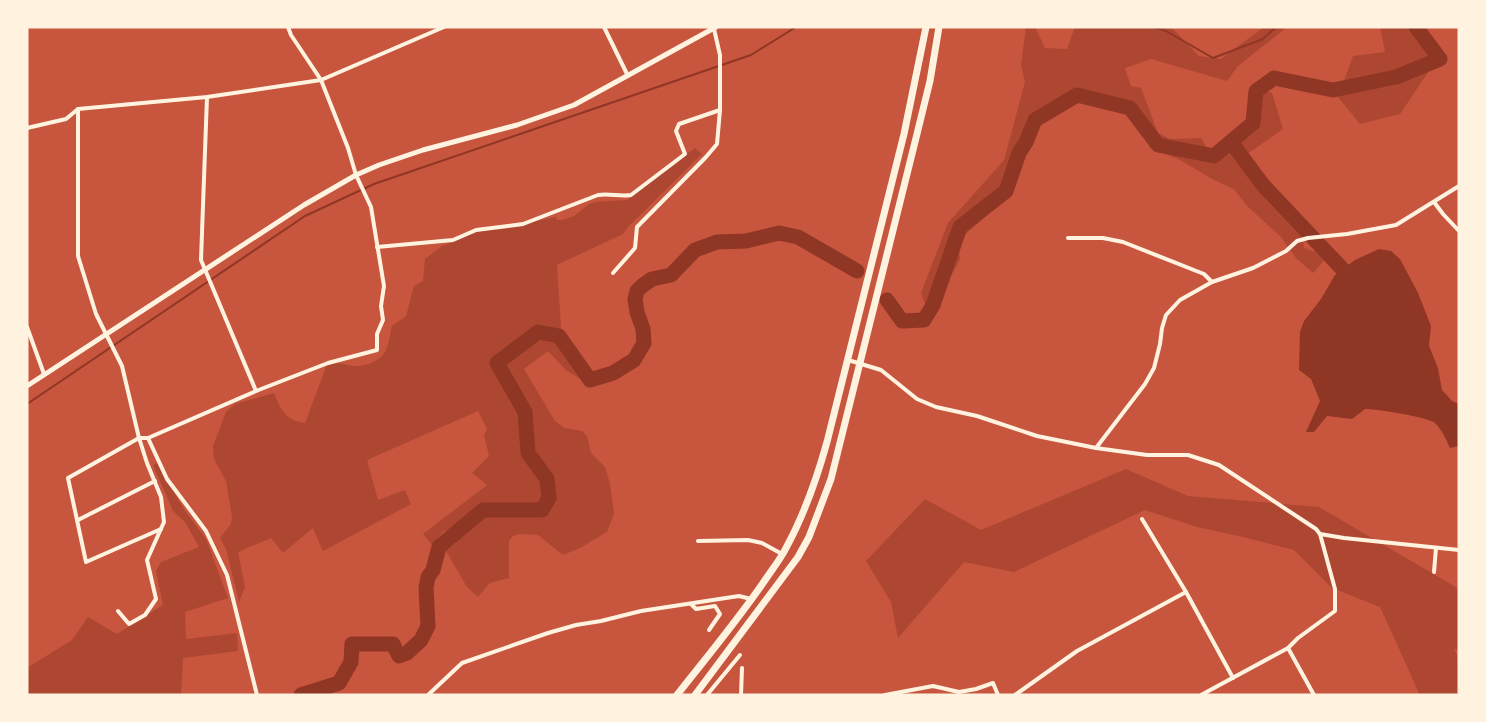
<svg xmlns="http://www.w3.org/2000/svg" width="1486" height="722" font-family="'Space Grotesk',sans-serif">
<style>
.green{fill:#ae4732}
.water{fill:#8f3625}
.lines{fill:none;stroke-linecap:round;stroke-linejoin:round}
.stream{stroke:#8f3625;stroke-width:2}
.river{stroke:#8f3625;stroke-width:15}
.minor{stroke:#fff3e0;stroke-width:4}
.secondary{stroke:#fff3e0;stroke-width:5}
.trunk{stroke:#fff3e0;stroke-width:7}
</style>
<rect width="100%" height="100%" fill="#c8553d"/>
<g class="green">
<path d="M1026 27H1035L1045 48 1067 49 1075 27H1168L1174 30 1199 56 1221 59 1264 27H1287L1238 66 1227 81 1151 59 1125 68 1131 86 1141 88 1158 133 1170 139 1201 138 1212 156 1241 134 1252 130 1260 114 1262 96 1266 91 1272 93 1283 129 1247 154 1301 229 1304 248 1328 256 1313 273 1296 258 1281 237 1246 205 1234 189 1212 179 1180 160 1151 148 1138 112 1118 100 1086 92 1030 124 1018 144 1020 174 1007 197 958 241 960 259 936 305 926 306 921 293 948 223 1004 160 1025 82 1021 65Z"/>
<path d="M1380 27H1419L1411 30 1437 59 1400 114 1360 124 1338 97 1353 56 1385 52Z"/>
<path d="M695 148 702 154 629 226 623 234 557 265 561 328 599 382 591 385 567 371 548 351 524 369 555 421 565 428 582 431 587 436 591 453 605 467 610 484 614 514 607 532 580 548 563 555 538 535 519 534 513 536 509 541V578L490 583 478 597 467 587 446 551 456 543 445 530 432 545 423 534 487 485 472 473 489 456 484 435 487 429 478 411 367 460 378 500 405 490 411 504 323 551 313 528 283 553 271 538 238 552 245 587 239 602 226 549 220 538 231 524 232 517 226 481 214 459 213 446 226 412 235 404 274 393C281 410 285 420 305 423L326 367C335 359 343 365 353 366 364 367 382 361 386 350 389 343 390 334 392 326L406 316 414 286 423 281 425 259 442 246 478 232 556 217 557 220H563L574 216 589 204 595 202 627 200Z"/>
<path d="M157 463 183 508 206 539 228 598 185 612 186 639 237 633 238 651 183 658 181 695H27V668L72 640 88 617 117 634 163 605 156 571 161 562 199 547 185 522 173 511 153 465Z"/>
<path d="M1126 469 1188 496 1319 507 1459 589V651L1454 649 1459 659V695H1420L1380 607 1332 588 1294 550 1243 537 1197 527 1145 510 1014 572 964 562 898 638 891 602 866 561 925 499 981 530Z"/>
</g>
<path class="water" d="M1379 249 1391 251 1400 259 1418 293 1431 326 1429 346 1438 368 1442 390 1452 401 1459 404V446L1450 448C1446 439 1442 430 1435 423 1428 417 1376 409 1365 409L1352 419 1327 416 1314 432H1306L1320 401 1311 379 1299 370 1300 332 1304 321 1321 299 1335 275 1355 260Z"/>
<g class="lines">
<g class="stream">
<path d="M1154 27 1166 31 1213 58 1263 39 1276 27"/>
<path d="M27 404 305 216 374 184 751 55 796 27"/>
</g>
<g class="river">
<path d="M1231 142 1263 185 1349 276 1351 285"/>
<path d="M887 300 902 321 924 320 933 305 960 227 1006 191 1019 153 1026 142 1035 120 1077 95 1130 108 1158 145 1214 156 1253 123 1256 91 1274 78 1333 90 1396 77 1440 59 1416 27"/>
<path d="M301 695 339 683 351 662 352 644H393L399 656 407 653 421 640 428 626 426 588 428 577 433 570 439 547 483 510H542L549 498 547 479 528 453 525 412 497 363 538 332 559 336 590 380 613 373 634 360 644 343 643 329 637 312 635 299 637 291 642 286 652 279 671 275 695 250 717 242 746 241 779 233 798 237 857 271"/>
</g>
<g class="minor">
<path d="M604 27 628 76"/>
<path d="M207 97 201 260 256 391"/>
<path d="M78 109V256L96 314 122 366 139 438 147 463 161 497 164 522 147 560 156 599 145 615 129 624 118 611"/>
<path d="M27 128 66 119 78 109 207 97 321 80 444 27"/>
<path d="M1434 202 1443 214 1459 231"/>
<path d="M1068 238H1103L1123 242 1204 274 1212 282"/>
<path d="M377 247 453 240 476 230 523 224 598 195C610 193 620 197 631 195L685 154 676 131 679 124 720 110"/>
<path d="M613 273 635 248 637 227 706 157 717 144 720 110V55L714 29"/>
<path d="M27 327 44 374"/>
<path d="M848 360 881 370 917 399 936 407 977 416 1037 436 1096 448 1147 455H1188L1219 465 1316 529 1320 534 1335 589V611L1298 638 1288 648 1201 695"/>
<path d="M139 438H148L167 479 206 531 227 575 257 695"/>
<path d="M139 438 68 478 86 562 161 529"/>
<path d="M148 438 256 391 328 363 377 350V334L383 320 381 306 384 286 371 207 356 175 348 148 321 80 291 35 288 27"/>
<path d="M1096 448 1145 384 1154 368 1160 344 1162 328 1166 315 1180 300 1212 282 1253 268 1286 251 1297 241 1308 238 1347 234 1396 225 1459 186"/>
<path d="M1142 519 1186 592 1233 678"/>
<path d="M78 520 155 481"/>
<path d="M1320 534 1344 538 1459 550"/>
<path d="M698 541 748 540 762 543 782 554"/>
<path d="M1434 572 1436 548"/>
<path d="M691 604 696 609 715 606 720 614 709 630"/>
<path d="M1288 648 1314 695"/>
<path d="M428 695 462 663 548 633 576 625 601 621 641 611 739 596 751 599"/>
<path d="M707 695 740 655"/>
<path d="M741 695 742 668"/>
<path d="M885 695 933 686 959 692 976 689 993 683 998 695"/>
<path d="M1015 695 1077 651 1186 592"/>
</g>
<path class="secondary" d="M27 386 304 205 356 175 379 165 423 150 517 125 574 105 716 27"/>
<g class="trunk">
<path d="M677 695C706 658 737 621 763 583 771 571 780 560 786 548 804 515 817 478 827 442L904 134 926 27"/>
<path d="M695 695 798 557 809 537 831 479 916 138 930 81 939 27"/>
</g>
</g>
<rect width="1486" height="722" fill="none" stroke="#fff3e0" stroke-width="57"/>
</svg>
